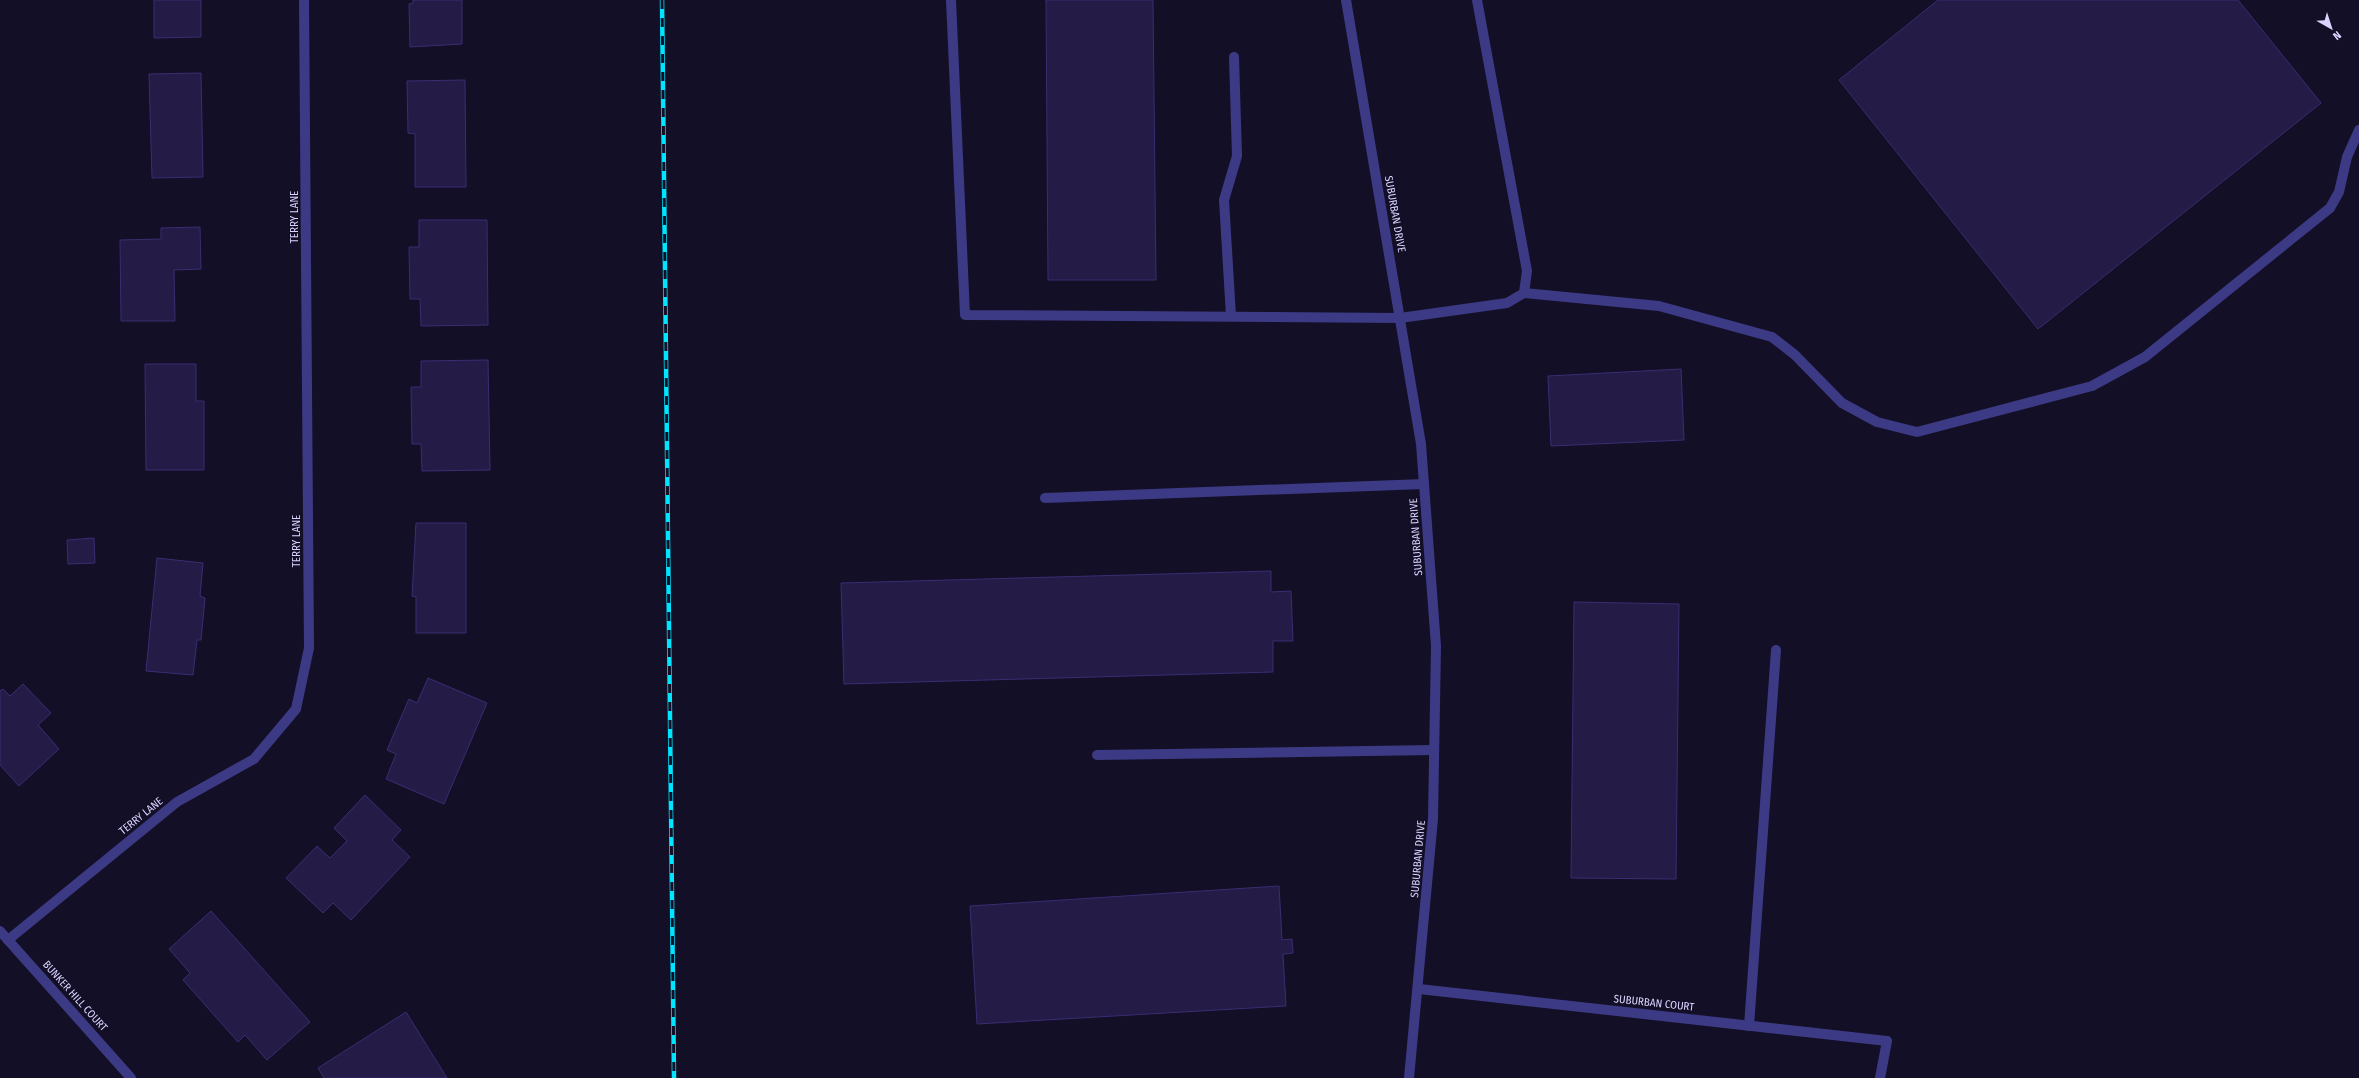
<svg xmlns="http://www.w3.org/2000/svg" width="2359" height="1078" font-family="'Fira Sans Condensed',sans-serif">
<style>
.building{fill:#241b47;stroke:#3b2d73}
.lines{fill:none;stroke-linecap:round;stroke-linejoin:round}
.lane{stroke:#3d3a85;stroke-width:10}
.street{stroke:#3d3a85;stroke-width:10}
.rail-casing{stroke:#00e5ff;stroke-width:4.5}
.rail{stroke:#130f26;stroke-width:3;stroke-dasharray:9;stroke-linecap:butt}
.labels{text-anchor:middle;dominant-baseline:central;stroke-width:3.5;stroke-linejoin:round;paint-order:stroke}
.street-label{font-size:11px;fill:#d9d4ff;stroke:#130f26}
</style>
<rect width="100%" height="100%" fill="#130f26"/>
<g class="building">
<path d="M154 0H201V37L154 38Z"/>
<path d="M413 0H462V44L410 47 409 4 413 3Z"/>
<path d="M1046 0H1153L1156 280H1048Z"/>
<path d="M1938 0H2238L2321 103 2038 329 1839 80Z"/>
<path d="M201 73 203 177 152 178 149 74Z"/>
<path d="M465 80 466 187H415V134L408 133 407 81Z"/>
<path d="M419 220H487L488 325 421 326 420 299H410L409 247H419Z"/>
<path d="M200 227 201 269 174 270 175 321H121L120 240 161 239V228Z"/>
<path d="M488 360 490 470 422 471 421 444H412L411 387H421V361Z"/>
<path d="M145 364H196V401H204V470H146Z"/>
<path d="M1681 369 1684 440 1551 446 1548 376Z"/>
<path d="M416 523H466V633H416V597L412 596Z"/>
<path d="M94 538 95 563 68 564 67 540Z"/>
<path d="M157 558 203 563 200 596 205 598 201 640H197L193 675 146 671Z"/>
<path d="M1271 571V592L1291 591 1293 641H1273V672L844 684 841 583Z"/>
<path d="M1574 602 1679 604 1676 879 1571 878Z"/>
<path d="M428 678 487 703 444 804 386 779 396 754 387 750 408 701 409 699 417 703Z"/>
<path d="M23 684 51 713 38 725 59 749 19 786 0 765V691L3 689 10 696Z"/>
<path d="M365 795 401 830 392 840 410 857 351 920 333 903 323 913 286 878 317 846 330 858 347 841 334 828Z"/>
<path d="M1279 886 1282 940 1292 939 1293 953 1283 954 1286 1006 977 1024 970 906Z"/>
<path d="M211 911 310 1022 267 1060 245 1035 238 1042 183 980 190 973 169 949Z"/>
<path d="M406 1012 447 1078H324L318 1068Z"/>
</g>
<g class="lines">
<g class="lane">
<path d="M951 0 965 315 1400 318 1507 303 1524 293 1527 271 1477 0"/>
<path d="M1524 293 1659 306 1772 337 1795 355 1842 403 1877 422 1917 432 2092 386 2145 357 2330 208 2339 192 2347 157 2359 130"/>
<path d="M1231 316 1224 200 1237 156 1234 57"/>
<path d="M1045 498 1424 484"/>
<path d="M1097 755 1434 750"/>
<path d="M1749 1026 1776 650"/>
<path d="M1880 1078 1887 1041"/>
</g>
<g class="street">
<path d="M1346 0 1421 444 1436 646 1433 819 1409 1078"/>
<path d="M0 931 131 1078"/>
<path d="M8 940 177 802 254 759 296 709 309 648 304 0"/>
<path d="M1419 989 1887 1041"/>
</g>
<g class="rail-casing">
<path id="rail" d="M662 0 674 1078"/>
</g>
<use href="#rail" class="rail"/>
</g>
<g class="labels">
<g class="street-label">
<text transform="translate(1395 214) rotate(80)">SUBURBAN DRIVE</text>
<text transform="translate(294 217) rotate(-90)">TERRY LANE</text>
<text transform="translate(1416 537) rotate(-94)">SUBURBAN DRIVE</text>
<text transform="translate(296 541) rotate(-90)">TERRY LANE</text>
<text transform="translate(141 816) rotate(-39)">TERRY LANE</text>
<text transform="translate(1418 859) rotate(-85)">SUBURBAN DRIVE</text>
<text transform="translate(75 996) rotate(48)">BUNKER HILL COURT</text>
<text transform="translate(1654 1003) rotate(6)">SUBURBAN COURT</text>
</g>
</g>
<g transform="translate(2331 28) rotate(141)" stroke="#130f26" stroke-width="3" paint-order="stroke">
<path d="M0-3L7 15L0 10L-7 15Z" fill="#d9d4ff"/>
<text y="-6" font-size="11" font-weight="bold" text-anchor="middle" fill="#d9d4ff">N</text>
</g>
</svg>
